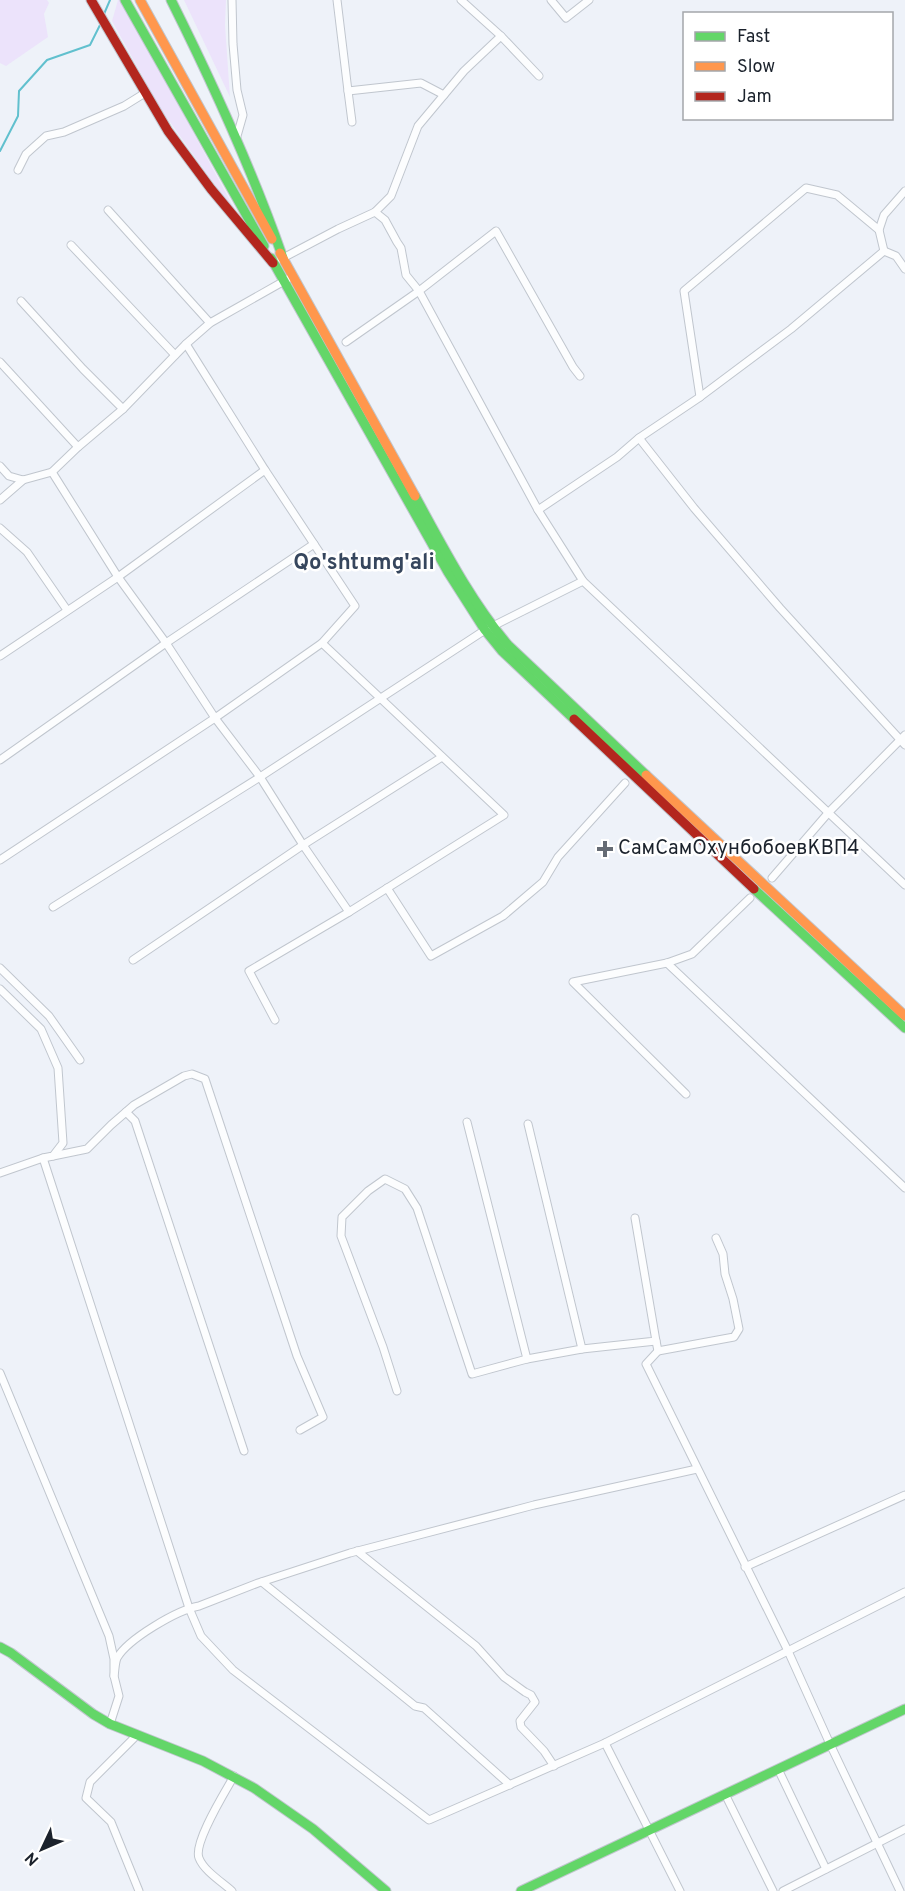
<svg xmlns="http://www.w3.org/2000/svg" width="905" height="1891" font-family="Overpass,sans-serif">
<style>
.green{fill:#ece3fb}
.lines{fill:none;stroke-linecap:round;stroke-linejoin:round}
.stream{stroke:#61c0ce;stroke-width:2}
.street-casing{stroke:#c0c6ce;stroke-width:9}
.fast-casing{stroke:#c0c6ce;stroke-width:11}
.slow-casing{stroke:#c0c6ce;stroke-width:11}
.jam-casing{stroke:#c0c6ce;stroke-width:11}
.street{stroke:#fcfdfe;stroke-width:7}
.fast{stroke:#63d668;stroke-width:9}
.slow{stroke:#ff974d;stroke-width:9}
.jam{stroke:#b3261e;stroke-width:9}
.poi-dot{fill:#656b74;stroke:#fff;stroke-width:2}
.labels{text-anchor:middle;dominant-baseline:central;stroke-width:5;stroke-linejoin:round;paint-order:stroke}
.poi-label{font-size:20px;fill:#1b222c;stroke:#fff;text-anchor:start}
.quarter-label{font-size:22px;font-weight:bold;fill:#36465d;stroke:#fff}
</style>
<rect width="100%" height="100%" fill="#eef2f9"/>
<g class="green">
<path d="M0 0H47L49 3 44 14 48 37 6 66 0 63Z"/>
<path d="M118 0H122L242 223 160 108 112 21Z"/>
<path d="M184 0H226L225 25 230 97Z"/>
</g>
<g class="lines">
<g class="stream">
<path d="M104 14 110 0"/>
<path d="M0 151 18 116 19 91 47 60 90 45 100 25"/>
</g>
<g class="street-casing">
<g id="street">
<path d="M232 0 233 44 237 90 243 115 237 136"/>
<path d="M337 0 348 91 421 83 444 95"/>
<path d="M461 0 501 36 539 76"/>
<path d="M551 0 566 18 589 0"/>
<path d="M348 91 352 122"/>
<path d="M18 170 26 154 46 136 64 132 124 106 145 93"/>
<path d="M108 210 210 323"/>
<path d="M71 245 175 355"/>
<path d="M884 251 896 256 905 269"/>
<path d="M281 259 338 229 375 212 391 196 418 126 464 71 501 36"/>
<path d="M21 301 83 369 123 409"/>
<path d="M346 342 419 291 406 275 401 248 397 242 385 220 375 212"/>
<path d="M186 344 265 470 355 606 322 643"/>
<path d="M0 362 78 447"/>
<path d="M580 376 573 367 496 231 419 291 538 510 583 581 905 885"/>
<path d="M700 397 684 291 806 188 837 195 879 230"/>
<path d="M639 438 694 508 780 608 905 745"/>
<path d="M0 466 9 476 23 480 52 472 78 447 123 409 186 344 210 323 293 276"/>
<path d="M52 472 118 577 166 643 215 718 260 777 303 845 349 912"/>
<path d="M0 500 23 480"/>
<path d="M538 510 617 457 639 438 700 397 791 329 884 251 879 230 884 215 905 191"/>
<path d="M0 528 27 552 67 610"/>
<path d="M0 656 118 577 265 470"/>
<path d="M0 760 166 643 314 544"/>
<path d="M0 860 215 718 322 643 504 815 349 912 249 971 275 1020"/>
<path d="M772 878 829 812 905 735"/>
<path d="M387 888 431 956 503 916 543 882 558 857 625 783"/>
<path d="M53 907 260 777 485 630 583 581"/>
<path d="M133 960 303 845 442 757"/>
<path d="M667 963 905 1188"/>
<path d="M0 968 49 1016 80 1060"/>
<path d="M0 989 41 1029 58 1068 63 1143 53 1156 43 1158 189 1608 201 1636 233 1670 429 1820 605 1743 905 1592"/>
<path d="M686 1094 573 982 667 963 692 954 750 898"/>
<path d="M126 1112 135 1121 244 1451"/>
<path d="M53 1156 87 1149 111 1125 134 1105 184 1076 192 1074 205 1079 297 1356 323 1417 300 1430"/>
<path d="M0 1173 43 1158"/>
<path d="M656 1341 658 1351 734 1337 739 1329 733 1299 725 1274 723 1254 716 1238"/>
<path d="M582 1349 656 1341 635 1218"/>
<path d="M658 1351 646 1364 788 1651 830 1744 900 1891"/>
<path d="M527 1359 582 1349 528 1124"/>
<path d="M0 1373 109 1636 114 1659V1676L119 1696 110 1724"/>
<path d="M397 1391 383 1347 341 1236 342 1217 368 1191 385 1179 405 1189 417 1208 472 1374 527 1359 467 1122"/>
<path d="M357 1551 476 1646 504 1677 525 1692 531 1695 535 1702 520 1721 521 1727 544 1751 554 1766"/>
<path d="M745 1567 905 1495"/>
<path d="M262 1582 415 1706 424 1708 510 1785"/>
<path d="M114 1676C115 1670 115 1663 117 1658 128 1639 177 1610 199 1606L258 1583 350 1553 534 1505 697 1469"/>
<path d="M137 1735 90 1782 86 1798 111 1822 139 1891"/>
<path d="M605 1743 680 1891"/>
<path d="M778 1769 826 1869"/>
<path d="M725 1794 773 1891"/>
<path d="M232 1891C222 1882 204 1871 199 1858 193 1843 225 1792 234 1776"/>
<path d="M783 1891 905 1829"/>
</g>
</g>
<g class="fast-casing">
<g id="fast">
<path d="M125 0 264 246"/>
<path d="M171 0C213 84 252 169 283 258"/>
<path d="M271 258 448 572 485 630 502 651 574 719"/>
<path d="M415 496C443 547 470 600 508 645L646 775"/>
<path d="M754 889 905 1028"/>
<path d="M0 1647 11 1653 93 1714 110 1724 203 1761 254 1788 313 1829 386 1891"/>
<path d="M521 1891 905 1709"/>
</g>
</g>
<g class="slow-casing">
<g id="slow">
<path d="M140 0 272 239"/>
<path d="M280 253 415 496"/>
<path d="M646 775 905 1016"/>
</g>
</g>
<g class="jam-casing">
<g id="jam">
<path d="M91 0 168 131 211 189 273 263"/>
<path d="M574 719 754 889"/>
</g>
</g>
<use href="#street" class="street"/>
<use href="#fast" class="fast"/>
<use href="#slow" class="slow"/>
<use href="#jam" class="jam"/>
</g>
<path class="poi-dot" d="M602 840h6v6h6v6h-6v6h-6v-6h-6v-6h6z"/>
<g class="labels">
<g class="poi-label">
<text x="618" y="849">СамСамОхунбобоевКВП4</text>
</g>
<g class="quarter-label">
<text x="364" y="563">Qo'shtumg'ali</text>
</g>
</g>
<rect x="683" y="12" width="210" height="108" fill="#ffffff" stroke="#a4a7ab" stroke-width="1.5"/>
<rect x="695" y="32" width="30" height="9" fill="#63d668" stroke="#a4a7ab" stroke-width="1.5"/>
<text x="737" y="42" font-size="18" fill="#1b222c">Fast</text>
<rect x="695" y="62" width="30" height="9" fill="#ff974d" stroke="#a4a7ab" stroke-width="1.5"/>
<text x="737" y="72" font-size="18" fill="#1b222c">Slow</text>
<rect x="695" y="92" width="30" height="9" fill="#b3261e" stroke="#a4a7ab" stroke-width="1.5"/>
<text x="737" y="102" font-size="18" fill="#1b222c">Jam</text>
<g transform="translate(42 1849) rotate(226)" stroke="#ffffff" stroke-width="4.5" paint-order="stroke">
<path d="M0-4.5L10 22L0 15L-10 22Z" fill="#1b222c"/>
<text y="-9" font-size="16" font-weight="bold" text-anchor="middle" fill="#1b222c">N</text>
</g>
</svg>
